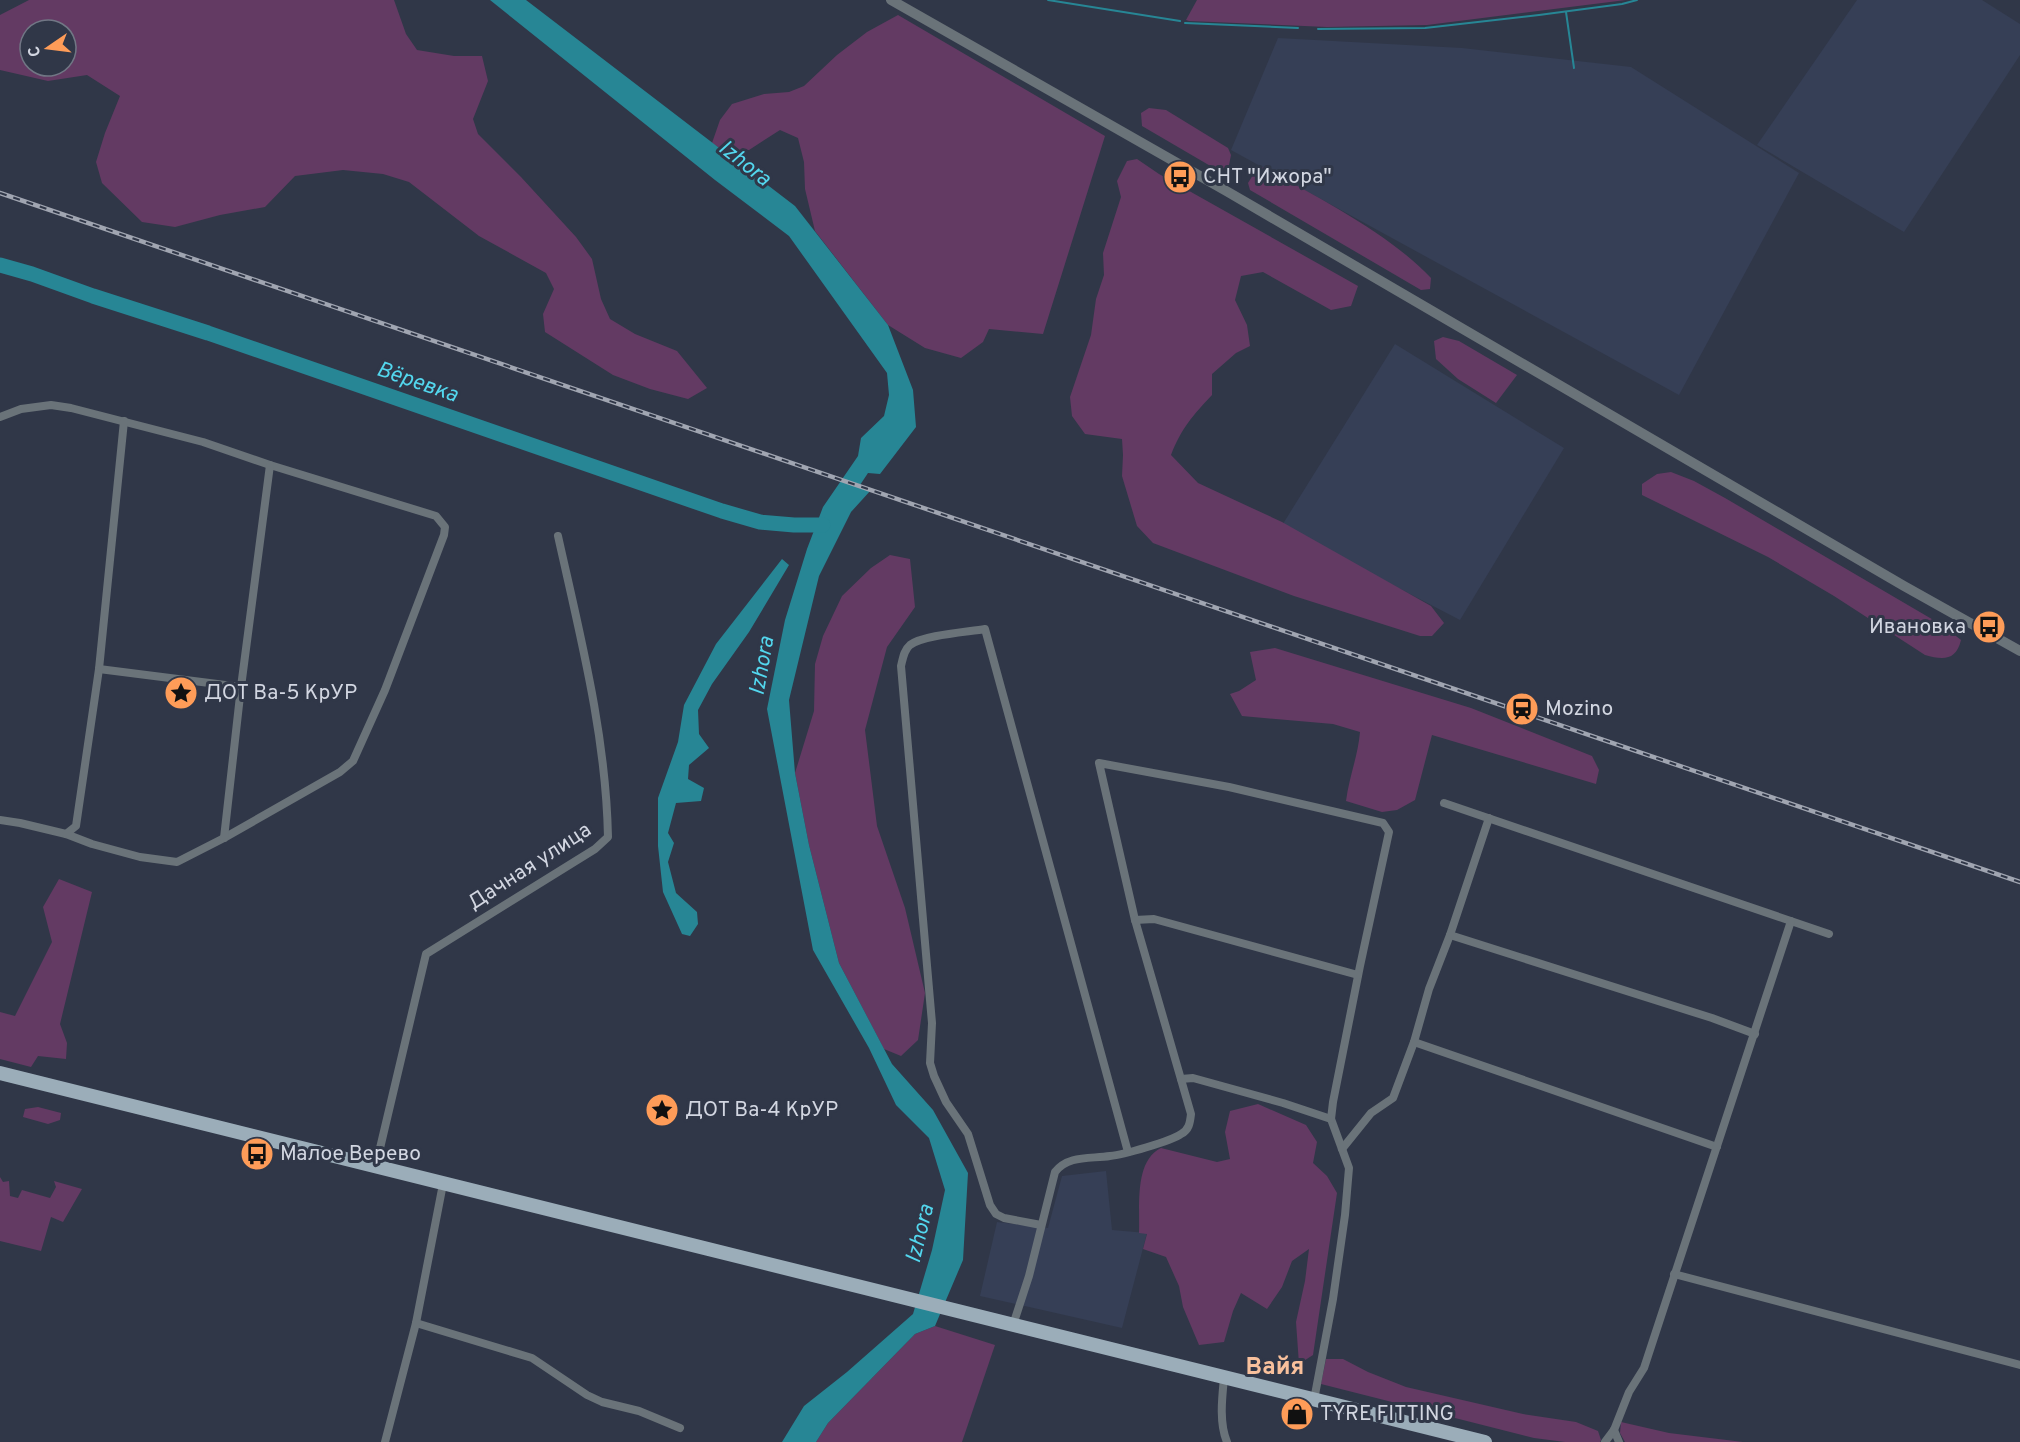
<svg xmlns="http://www.w3.org/2000/svg" width="2020" height="1442" font-family="Overpass,sans-serif">
<style>
.built{fill:#363f56}
.green{fill:#633a63;fill-rule:evenodd}
.water{fill:#278695}
.lines{fill:none;stroke-linecap:round;stroke-linejoin:round}
.stream{stroke:#278695;stroke-width:2}
.river{stroke:#278695;stroke-width:15}
.minor{stroke:#6a7379;stroke-width:8}
.tertiary{stroke:#6a7379;stroke-width:10}
.primary{stroke:#9badb9;stroke-width:14}
.rail-casing{stroke:#a0a5b1;stroke-width:4.5}
.rail{stroke:#303748;stroke-width:2;stroke-dasharray:7;stroke-linecap:butt}
.labels{text-anchor:middle;dominant-baseline:central;stroke-width:6;stroke-linejoin:round;paint-order:stroke}
.poi-label{font-size:21px;fill:#d2d6e1;stroke:#303748;text-anchor:start}
.street-label{font-size:21px;fill:#d2d6e1;stroke:#303748}
.water-label{font-size:22px;font-style:italic;fill:#53d7ee;stroke:#303748}
.quarter-label{font-size:24px;font-weight:bold;fill:#f8c09c;stroke:#303748}
</style>
<rect width="100%" height="100%" fill="#303748"/>
<g class="built">
<path d="M1857 0H1982L2020 24V55L1904 232 1757 145Z"/>
<path d="M1278 38 1462 48 1631 67 1799 173 1679 395 1231 150Z"/>
<path d="M1395 344 1564 448 1460 620 1281 527Z"/>
<path d="M1106 1171 1112 1230 1147 1233 1122 1328 980 1296 997 1222 1048 1228 1062 1176Z"/>
</g>
<g class="green">
<path d="M29 0H394L406 34 417 50 454 56H482L488 81 473 119 478 134 521 177 576 237 592 259 601 299 610 319 635 334 677 351 707 388 688 399 650 389 613 375 545 332 543 314 554 289 546 273 479 236 409 182 383 174 343 170 295 176 265 207 220 215 175 227 142 222 102 183 96 162 105 133 120 96 87 75 48 81 0 70V15ZM30 30H66V66H30Z"/>
<path d="M1197 0H1626L1427 25 1327 27 1189 21 1186 20Z"/>
<path d="M898 15 1105 136 1043 334 989 329 983 342 961 358 925 348 888 325 815 231 805 189 804 162 798 138 780 130 749 150 725 152 712 143 720 120 732 104 764 94 789 92 804 86 837 55 867 32Z"/>
<path d="M1149 108 1166 110 1228 148 1231 155 1229 165 1219 171 1142 126 1141 113Z"/>
<path d="M1137 159 1159 174 1358 286 1351 306 1331 310 1263 272 1241 276 1235 300 1247 325 1250 346 1236 353 1212 374V395C1193 415 1181 429 1171 455L1198 483 1282 522 1431 606 1444 623 1432 636H1420L1294 596 1153 543 1137 526 1122 476 1123 455 1122 439 1085 434 1072 416 1070 397 1091 335 1096 299 1104 275 1103 253 1121 197 1117 181 1127 161Z"/>
<path d="M1262 167C1315 195 1391 235 1431 278L1430 289 1421 290 1250 190 1248 183 1253 175Z"/>
<path d="M1443 337 1459 341 1517 375 1496 403 1458 379 1436 359 1434 341Z"/>
<path d="M1671 472 1694 481 1725 498 1942 625 1961 640C1956 661 1943 660 1925 655L1834 596 1768 557 1642 495V484L1657 474Z"/>
<path d="M890 555 910 559 915 607 887 647 865 730 877 826 905 908 925 993 918 1040 901 1056 884 1049 839 963 809 845 795 773 814 711 815 664 823 636 842 596 871 568Z"/>
<path d="M1275 648 1471 708 1592 756 1599 770 1596 784 1432 735 1415 800 1397 810 1382 812 1346 801C1349 777 1358 756 1360 732L1333 724 1242 716 1230 694 1239 691 1256 680 1250 652Z"/>
<path d="M59 879 92 892 60 1024 67 1043 66 1059 38 1056 31 1067 0 1059V1012L15 1016 52 942 43 907Z"/>
<path d="M1258 1104 1306 1125 1317 1142 1313 1163 1327 1176 1337 1193 1313 1355 1299 1364 1296 1322 1305 1281 1309 1249 1292 1261 1282 1287 1267 1309 1241 1293 1233 1311 1224 1342 1199 1345 1183 1307 1179 1286 1166 1257 1143 1249 1147 1234 1139 1233C1140 1207 1134 1161 1161 1148L1217 1162 1230 1159 1225 1132 1230 1111Z"/>
<path d="M38 1107 61 1113 60 1120 48 1124 23 1117 25 1109Z"/>
<path d="M0 1177 3 1182 9 1181 10 1196 18 1198 22 1190 50 1198 56 1187 54 1181 82 1189 63 1222 51 1217 41 1251 0 1241Z"/>
<path d="M935 1326 995 1345 962 1442H816L828 1423 915 1334Z"/>
<path d="M1326 1359H1343L1368 1372 1406 1387 1523 1414 1576 1422 1598 1431 1601 1440 1600 1442H1565L1534 1438 1321 1384Z"/>
<path d="M1621 1422 1669 1433 1743 1442H1625L1620 1433Z"/>
</g>
<g class="water">
<path d="M490 0H526L795 206 888 325 913 390 916 427 880 474 868 473 860 485 871 490 851 512 819 576 789 700 795 773 809 845 839 963 892 1064 933 1110 968 1173 963 1260 935 1326 915 1334 828 1423 816 1442H782L804 1406 847 1372 913 1314 932 1250 945 1190 929 1138 896 1105 869 1048 813 950 767 709 785 620 807 549 823 507 858 456 861 438 884 416 889 395 887 373 789 236 715 180Z"/>
<path d="M782 559 789 565 749 632 712 684 698 710 699 734 709 748 689 765 688 779 704 788 701 801 676 803 668 833 674 843 668 862 676 893 697 912 698 924 690 936 682 934 663 892 658 846V798L678 742 684 705 716 644Z"/>
</g>
<g class="lines">
<g class="stream">
<path d="M1048 0 1180 21"/>
<path d="M1566 12 1574 68"/>
<path d="M1185 23 1298 28"/>
<path d="M1318 29 1425 28 1539 15 1622 4 1637 0"/>
</g>
<path class="river" d="M0 265 32 274 93 296 208 333 722 511 760 522 794 525H823"/>
<g class="minor">
<path d="M0 417 21 409 51 405 71 408 203 442 270 465 436 516 445 527 444 535 385 690 353 761 340 772 224 838 177 862 140 857 92 844 66 834 20 823 0 820"/>
<path d="M99 669 241 687"/>
<path d="M1444 803 1829 934"/>
<path d="M66 834 76 826 99 669 124 421"/>
<path d="M224 838 241 687 270 465"/>
<path d="M1135 920 1099 763 1229 787 1383 823 1389 832 1360 966 1333 1102 1331 1119 1349 1168 1345 1215 1333 1299 1314 1400"/>
<path d="M1450 935 1712 1018 1755 1034"/>
<path d="M1414 1042 1717 1147"/>
<path d="M1181 1079 1193 1078 1283 1103 1331 1119"/>
<path d="M1342 1149 1371 1113 1393 1098 1414 1042 1429 989 1450 935 1489 818"/>
<path d="M376 1165 426 954 595 849 608 837C606 735 580 635 558 536"/>
<path d="M1041 1225 1004 1218 996 1214 990 1205 968 1134 946 1102 934 1076 930 1063 932 1023 901 666C903 658 904 650 910 645 923 635 968 632 985 629L1128 1152"/>
<path d="M1674 1274 2020 1365"/>
<path d="M416 1323 532 1358 587 1395 602 1402 639 1411 680 1428"/>
<path d="M1013 1325 1029 1276 1055 1172C1068 1155 1090 1159 1110 1156 1123 1155 1171 1141 1181 1134 1189 1130 1190 1123 1191 1114L1135 920 1154 919 1358 975"/>
<path d="M1224 1378C1222 1398 1219 1423 1227 1442"/>
<path d="M1614 1430 1619 1442"/>
<path d="M385 1442 416 1323 443 1184"/>
<path d="M1605 1442 1614 1430 1629 1392 1644 1368 1791 921"/>
</g>
<path class="tertiary" d="M891 0 1228 192 1904 586 2020 651"/>
<path class="primary" d="M0 1073 1485 1442"/>
<g class="rail-casing">
<path id="rail" d="M0 193 2020 882"/>
</g>
<use href="#rail" class="rail"/>
</g>
<defs>
<g id="bus-disc" transform="scale(1.725)"><circle r="9.5" fill="#fe9c58" stroke="#303748"/><path d="M-5-6H5V4H4V6H2V4H-2V6H-4V4H-5ZM-3.5-4V0h7V-4ZM-3.5 1.2v1.5H-2V1.2ZM2 1.2v1.5H3.5V1.2Z" fill="#111"/></g>
<g id="sight-disc" transform="scale(1.725)"><circle r="9.5" fill="#fe9c58" stroke="#303748"/><path d="M0-6L1.8-2.2L6-1.7L2.9 1.2L3.7 5.4L0 3.3L-3.7 5.4L-2.9 1.2L-6-1.7L-1.8-2.2Z" fill="#111"/></g>
<g id="station-disc" transform="scale(1.725)"><circle r="9.5" fill="#fe9c58" stroke="#303748"/><path d="M-3-6H3Q5-6 5-4V2Q5 4 3 4L4.5 6H3L1.5 4h-3L-3 6H-4.5L-3 4Q-5 4-5 2V-4Q-5-6-3-6ZM-3.5-4v3h7v-3ZM-3.5 1v1.5H-2V1ZM2 1v1.5H3.5V1Z" fill="#111"/></g>
<g id="shop-disc" transform="scale(1.725)"><circle r="9.5" fill="#fe9c58" stroke="#303748"/><path d="M-5-2.5h2.3a2.7 3.5 0 0 1 5.4 0H5L5.5 6h-11ZM-1.5-2.5h3a1.5 2.3 0 0 0-3 0Z" fill="#111"/></g>
</defs>
<g fill-rule="evenodd">
<use href="#bus-disc" x="1180" y="177"/>
<use href="#bus-disc" x="1989" y="627"/>
<use href="#sight-disc" x="181" y="693"/>
<use href="#station-disc" x="1522" y="709"/>
<use href="#sight-disc" x="662" y="1110"/>
<use href="#bus-disc" x="257" y="1154"/>
<use href="#shop-disc" x="1297" y="1414"/>
</g>
<g class="labels">
<g class="poi-label">
<text x="1203" y="177">СНТ "Ижора"</text>
<text x="1966" y="627" text-anchor="end">Ивановка</text>
<text x="204" y="693">ДОТ Ва-5 КрУР</text>
<text x="1545" y="709">Mozino</text>
<text x="685" y="1110">ДОТ Ва-4 КрУР</text>
<text x="280" y="1154">Малое Верево</text>
<text x="1320" y="1414">TYRE FITTING</text>
</g>
<g class="street-label">
<text transform="translate(530 867) rotate(-33)">Дачная улица</text>
</g>
<g class="water-label">
<text transform="translate(744 164) rotate(38)">Izhora</text>
<text transform="translate(417 383) rotate(19)">Вёревка</text>
<text transform="translate(763 666) rotate(-80)">Izhora</text>
<text transform="translate(921 1234) rotate(-76)">Izhora</text>
</g>
<g class="quarter-label">
<text x="1275" y="1368">Вайя</text>
</g>
</g>
<g transform="translate(48 48) rotate(256)"><circle r="28" fill="#303748" stroke="#717785" stroke-width="1.5"/>
<path d="M0-4.5L10 22L0 15L-10 22Z" fill="#fe9c58"/>
<text y="-9" font-size="16" font-weight="bold" text-anchor="middle" fill="#d2d6e1">С</text>
</g>
</svg>
